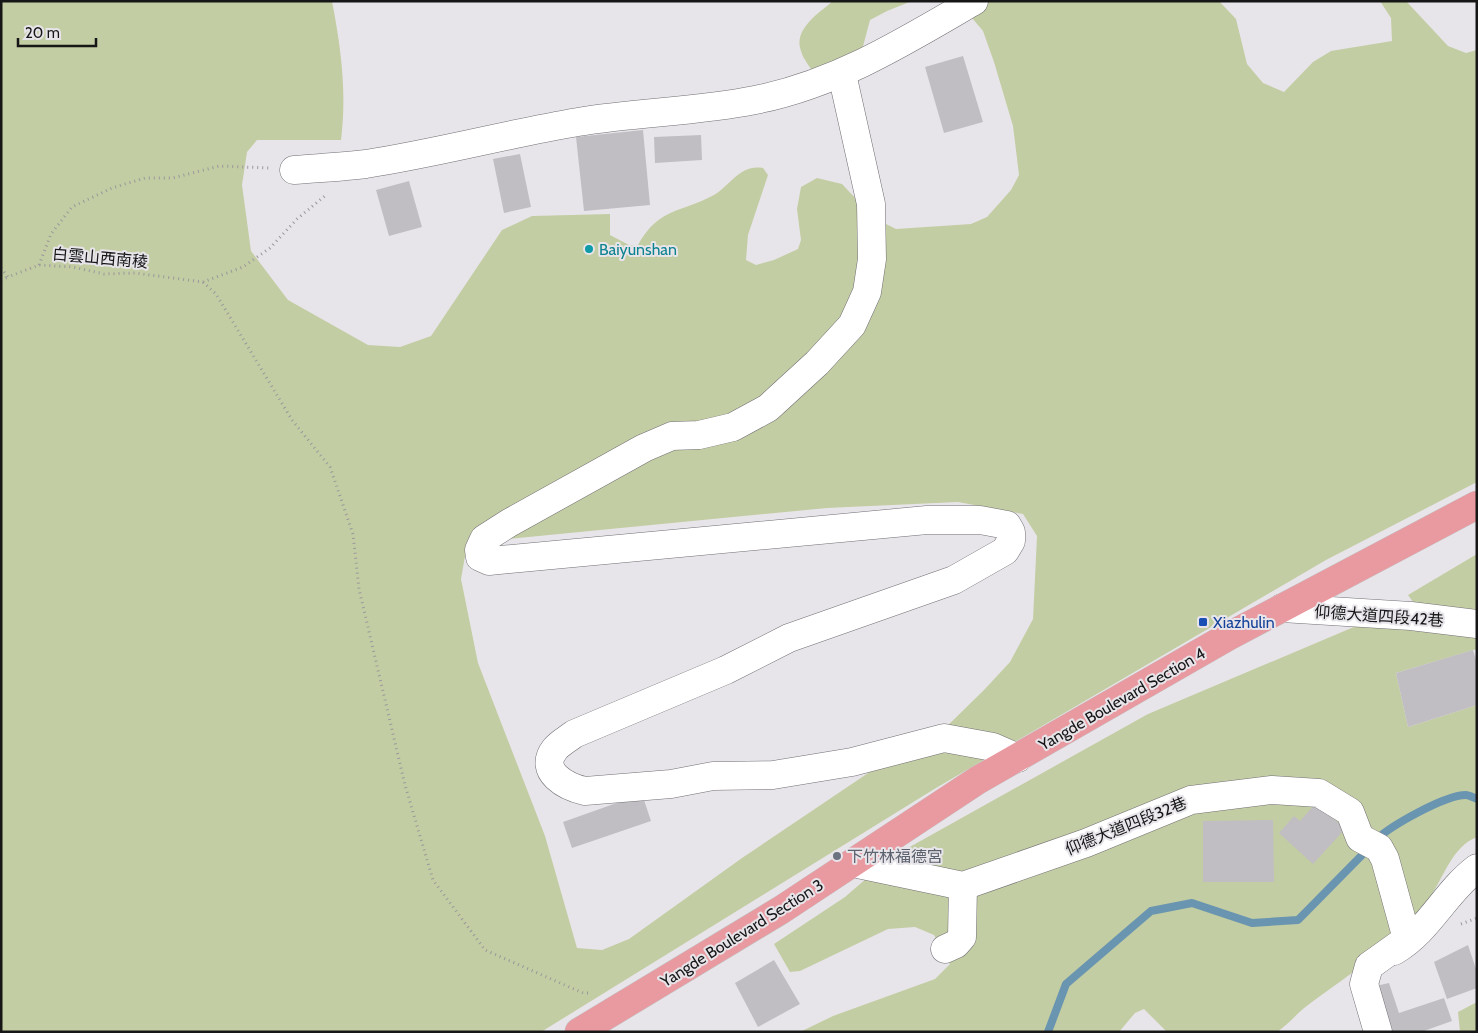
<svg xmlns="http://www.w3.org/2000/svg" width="1478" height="1033" font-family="Cabin,'Noto Sans TC',sans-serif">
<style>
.green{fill:#c3cda3;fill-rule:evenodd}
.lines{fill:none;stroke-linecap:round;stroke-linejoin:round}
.stream{stroke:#6a95b0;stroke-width:8}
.building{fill:#c0bec3}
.minor-casing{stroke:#716f74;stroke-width:29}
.major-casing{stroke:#c2c2c3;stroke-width:29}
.path{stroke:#9a989b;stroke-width:3;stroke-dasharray:1 4;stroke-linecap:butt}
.minor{stroke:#fff;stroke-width:28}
.major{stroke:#e99aa0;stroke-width:28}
.culture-dot{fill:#0f9aa8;stroke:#e8e5ea;stroke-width:2}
.transit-dot{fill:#1a4fb4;stroke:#e8e5ea;stroke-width:2}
.worship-dot{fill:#6b7280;stroke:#e8e5ea;stroke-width:2}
.labels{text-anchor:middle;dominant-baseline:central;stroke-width:4;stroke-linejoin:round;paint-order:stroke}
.culture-label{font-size:16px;fill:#0d838f;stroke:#e8e5ea;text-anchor:start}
.street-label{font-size:16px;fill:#161617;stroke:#e8e5ea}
.transit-label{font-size:16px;fill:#164399;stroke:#e8e5ea;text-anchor:start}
.worship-label{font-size:16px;fill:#5b616d;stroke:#e8e5ea;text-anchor:start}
</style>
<rect width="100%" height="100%" fill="#e8e5ea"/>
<g class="green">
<path d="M1 1H332C341 48 347 92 341 140H257L247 152 242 185 251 251 288 300 368 345 400 347 431 336 502 230 532 216 610 214V235L629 245H638C659 207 681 213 714 195 731 185 740 164 763 168L768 175 748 235 746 260 756 265 774 260 798 249 801 240 797 209 801 187 817 178 842 184 874 218 896 229 971 224 987 217 1011 190 1019 175 1013 126 994 62 983 31 967 12 949 1H1219L1236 19 1247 64 1263 83 1284 92 1313 62 1331 51 1392 41 1391 18 1380 1H1406L1448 46 1466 53 1477 50V482L1326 560 936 788 541 1032H1ZM958 502 1023 514 1037 536 1033 619 1010 662 984 690 938 735 880 765 742 858 629 939 602 950 577 948 545 836 478 663 461 579 467 545 508 539 827 508Z"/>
<path d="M833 1H912L887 11 870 20 861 54 815 75C811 68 803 59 801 51 793 29 819 13 833 1Z"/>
<path d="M1477 554V614L1416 606 1408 595Z"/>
<path d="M1375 618 1477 628V649L1396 673 1408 727 1477 705V837C1453 846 1444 876 1431 896 1401 942 1351 973 1308 1005 1297 1013 1289 1024 1277 1032H1167L1144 1009 1135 1013 1119 1032H800L833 1016 935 979 950 964 934 935 915 927 888 929 800 971 790 972 774 944 845 897 890 858 1148 714Z"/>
<path d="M1477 1002V1032H1460L1458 1012Z"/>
</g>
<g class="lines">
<g class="stream">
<path d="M1376 840C1390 826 1445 795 1466 795 1469 795 1474 798 1477 799"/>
<path d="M1048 1032 1066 984 1151 911 1192 903 1252 923 1298 920 1368 849"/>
</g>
</g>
<g class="building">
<path d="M963 56 983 122 944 133 925 67Z"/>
<path d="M643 130 650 205 584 211 576 137Z"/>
<path d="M701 135 702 160 655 163 654 137Z"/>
<path d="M520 154 531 207 504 213 493 159Z"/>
<path d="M409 181 422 227 389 236 376 190Z"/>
<path d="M1473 650 1477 663V705L1408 727 1396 673Z"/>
<path d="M642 794 651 821 572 848 563 822Z"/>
<path d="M1316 803 1345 829 1313 864 1279 833 1294 816 1300 821Z"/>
<path d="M1273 820 1274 882H1203V821Z"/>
<path d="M1468 945 1477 972V988L1447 999 1434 962Z"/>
<path d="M774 960 800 1004 758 1027 735 983Z"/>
<path d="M1389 983 1399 1013 1444 998 1452 1021 1421 1032H1385L1371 987Z"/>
</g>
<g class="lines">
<g class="minor-casing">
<g id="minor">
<path d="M842 74 871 204 872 259 867 292 852 325 817 363 768 408 733 427 699 435 672 436 644 448 509 523 484 539 479 550 480 557 489 561 927 520H980L1007 525 1011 532V541L1005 551 954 580 789 638 726 670 574 734C568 739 560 743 555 749 537 772 567 787 585 791L671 784 713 776 773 775 852 762 944 738 993 747 1018 758"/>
<path d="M294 170C318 168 342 167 366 164 437 153 507 134 578 122 637 112 696 112 755 100 836 84 904 42 974 1"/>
<path d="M1282 608 1411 616 1477 624"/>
<path d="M853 863 963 886 1086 843 1191 800 1272 790 1319 793 1350 812 1360 838 1379 848 1385 859 1407 939 1369 966 1364 984 1378 1032"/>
<path d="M945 949 956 944 962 937 963 886"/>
<path d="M1394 951C1429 931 1445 892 1477 868"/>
</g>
</g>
<g class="major-casing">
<path id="major" d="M579 1032 781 910 978 780 1229 636 1477 505"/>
</g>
<g class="path">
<path d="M39 265 51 234 72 207 112 188 145 178H173L219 166 269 168"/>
<path d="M1 268 8 277 39 265 73 267 104 274 135 273 203 282 243 267 270 248 297 219 326 195"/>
<path d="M1 280 8 277"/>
<path d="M203 282 216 294 292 420 330 467 353 534 359 589 405 785 433 880 485 950 583 993H591"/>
<path d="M1461 924 1477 918"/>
</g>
<use href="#minor" class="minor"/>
<use href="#major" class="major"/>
</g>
<circle class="culture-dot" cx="589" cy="249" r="5"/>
<rect class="transit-dot" x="1198" y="617" width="10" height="10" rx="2.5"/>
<circle class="worship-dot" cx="837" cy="856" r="5"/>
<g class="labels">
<g class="culture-label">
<text x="599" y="249">Baiyunshan</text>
</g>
<g class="street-label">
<text transform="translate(100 258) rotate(5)">白雲山西南稜</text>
<text transform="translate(1379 616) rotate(4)">仰德大道四段42巷</text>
<text transform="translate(1122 699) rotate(-30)">Yangde Boulevard Section 4</text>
<text transform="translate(1126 826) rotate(-22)">仰德大道四段32巷</text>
<text transform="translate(742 933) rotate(-32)">Yangde Boulevard Section 3</text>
</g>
<g class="transit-label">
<text x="1213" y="622">Xiazhulin</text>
</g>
<g class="worship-label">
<text x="847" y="856">下竹林福德宮</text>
</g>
</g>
<rect width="1478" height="1033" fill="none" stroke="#161617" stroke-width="5"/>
<path d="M18 38v8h78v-8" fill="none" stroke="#161617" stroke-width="2.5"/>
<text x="25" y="38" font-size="15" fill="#161617" stroke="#e8e5ea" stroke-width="4" paint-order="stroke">20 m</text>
</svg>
